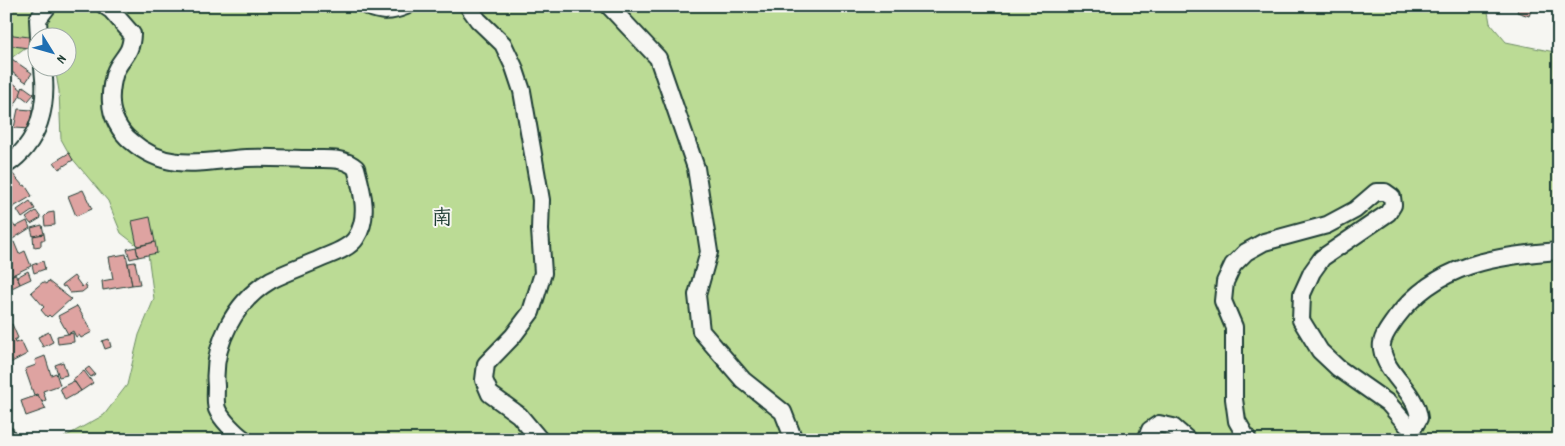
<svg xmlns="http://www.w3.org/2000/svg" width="1565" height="446" font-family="Dekko,'Klee One',sans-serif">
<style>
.green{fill:#bbdb95;stroke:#6d8c64}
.building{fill:#dea3a1;stroke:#1f3d34}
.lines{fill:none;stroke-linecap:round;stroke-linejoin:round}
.minor-casing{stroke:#1f3d34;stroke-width:20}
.minor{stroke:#f6f6f2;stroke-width:16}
.labels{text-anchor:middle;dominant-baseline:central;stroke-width:4;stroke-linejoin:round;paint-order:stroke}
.quarter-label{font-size:21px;font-weight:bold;fill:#1f3d34;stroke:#f6f6f2}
</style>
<rect width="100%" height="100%" fill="#f6f6f2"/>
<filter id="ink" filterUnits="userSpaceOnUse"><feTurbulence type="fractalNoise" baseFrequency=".02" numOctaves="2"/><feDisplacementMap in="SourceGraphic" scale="10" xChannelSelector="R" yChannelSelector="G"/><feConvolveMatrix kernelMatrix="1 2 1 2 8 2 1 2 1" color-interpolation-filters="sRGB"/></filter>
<g filter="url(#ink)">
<path class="green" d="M6 6H1487L1490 23 1506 42 1559 53V440H59L104 415 127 385 139 335 154 299 148 254 121 233 108 201 71 157 61 139 59 91 55 68H68V38H38L6 62Z"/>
<g class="building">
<path d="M1519 6H1533L1529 16 1517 12Z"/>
<path d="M6 34 29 37 28 48 6 45Z"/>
<path d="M6 55 32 73 26 82 6 68Z"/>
<path d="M6 77 23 91 9 114 6 112Z"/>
<path d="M23 86 34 94 28 101 20 95Z"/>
<path d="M18 109 32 110 30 129 14 128Z"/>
<path d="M69 153 73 160 59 169 54 162Z"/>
<path d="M12 173 23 186 25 185 32 196 10 209 6 203V177Z"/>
<path d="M83 190 92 209 76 216 68 196Z"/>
<path d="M30 201 35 209 22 218 17 210Z"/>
<path d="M36 211 41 218 31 224 26 218Z"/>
<path d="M54 212 55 225 45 226 44 217 48 213Z"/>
<path d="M6 214 15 227 27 221 30 228 8 242Z"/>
<path d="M150 217 155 242 137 246 132 221Z"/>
<path d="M42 225 44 234 33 236 31 228Z"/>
<path d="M44 234 45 240H41V246L34 247 33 236Z"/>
<path d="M14 242 19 254 25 251 31 266 6 278V246Z"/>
<path d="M155 242 157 253 138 257 136 247Z"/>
<path d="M136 247 138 257 130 259 127 249Z"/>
<path d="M126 254 132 285 103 290 102 281 113 279 109 257Z"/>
<path d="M43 261 45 269 34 273 32 265Z"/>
<path d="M135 262 140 284 132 285 128 263Z"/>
<path d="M28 271 31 279 20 284 17 277Z"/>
<path d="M15 274 20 284 6 291V278Z"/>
<path d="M74 276 82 287 85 284 87 288 82 292 70 293 65 286 63 287 62 285Z"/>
<path d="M48 281 71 299 51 317 49 315 47 317 41 310 44 307 31 292 43 282 46 284Z"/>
<path d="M77 306 92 332 81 338 79 335 76 337 73 331 68 334 58 316Z"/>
<path d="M12 324 18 338 14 340 15 343 21 341 27 354 8 364 6 352 9 351 6 344V327Z"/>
<path d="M49 332 53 342 43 347 38 337Z"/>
<path d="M73 333 74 342 58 344 57 336Z"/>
<path d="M109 339 111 347 105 349 102 341Z"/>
<path d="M45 356 51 375 56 373 60 385 43 391 46 400 41 402 37 394 34 395 25 369 36 365 35 360Z"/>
<path d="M63 362 67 375 59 377 55 365Z"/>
<path d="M89 367 95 374 91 377 85 370Z"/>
<path d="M84 371 93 383 81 391 73 379Z"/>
<path d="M74 381 81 391 65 400 60 388Z"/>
<path d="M38 395 46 409 26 416 21 401Z"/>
</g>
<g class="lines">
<g class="minor-casing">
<g id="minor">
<path d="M105 6 111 10 132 34C131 53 125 54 117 68 113 75 110 93 111 102 111 116 120 132 131 141 168 173 202 161 247 158 269 157 291 159 312 159 327 159 344 157 356 168 362 190 370 217 356 238 349 249 331 254 320 259 304 266 287 272 271 280 235 301 212 345 216 386 216 393 215 402 217 409 221 419 236 434 245 440"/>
<path d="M367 6C382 13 391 12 406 6"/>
<path d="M468 6 478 20 503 44 514 67 522 91 541 200 540 230 543 273 531 312 513 336 486 364 484 380 490 394 519 415 540 440"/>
<path d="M609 6 658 58 696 168 709 252 697 295 701 331 743 380 783 412 794 440"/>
<path d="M39 38 38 19 48 6"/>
<path d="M6 165C40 143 48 105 43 68"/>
<path d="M6 435 8 440"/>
<path d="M1146 440 1150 430 1159 424 1173 427 1188 440"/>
<path d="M1248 440 1237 421 1234 399V327L1223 301 1225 282 1233 265 1246 252 1264 242 1327 225 1355 210 1376 192H1385L1392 197 1393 205 1388 213 1322 258 1312 272 1302 294 1301 320 1320 351 1338 368 1388 403 1407 425H1415L1419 418C1416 391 1386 375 1382 349 1380 338 1390 327 1396 318 1437 263 1496 256 1559 251"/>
</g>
</g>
<use href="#minor" class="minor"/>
</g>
</g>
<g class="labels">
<g class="quarter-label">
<text x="442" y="220">南</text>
</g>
</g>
<rect width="1565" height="446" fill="none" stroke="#f6f6f2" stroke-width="25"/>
<rect x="12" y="12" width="1540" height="421" fill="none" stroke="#1f3d34" stroke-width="2" filter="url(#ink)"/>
<g transform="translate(52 52) rotate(127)"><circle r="24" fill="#f6f6f2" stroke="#a0aca6"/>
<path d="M0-4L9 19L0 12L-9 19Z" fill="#1f6fb2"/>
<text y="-8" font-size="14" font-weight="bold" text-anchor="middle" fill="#1f3d34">N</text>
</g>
</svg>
